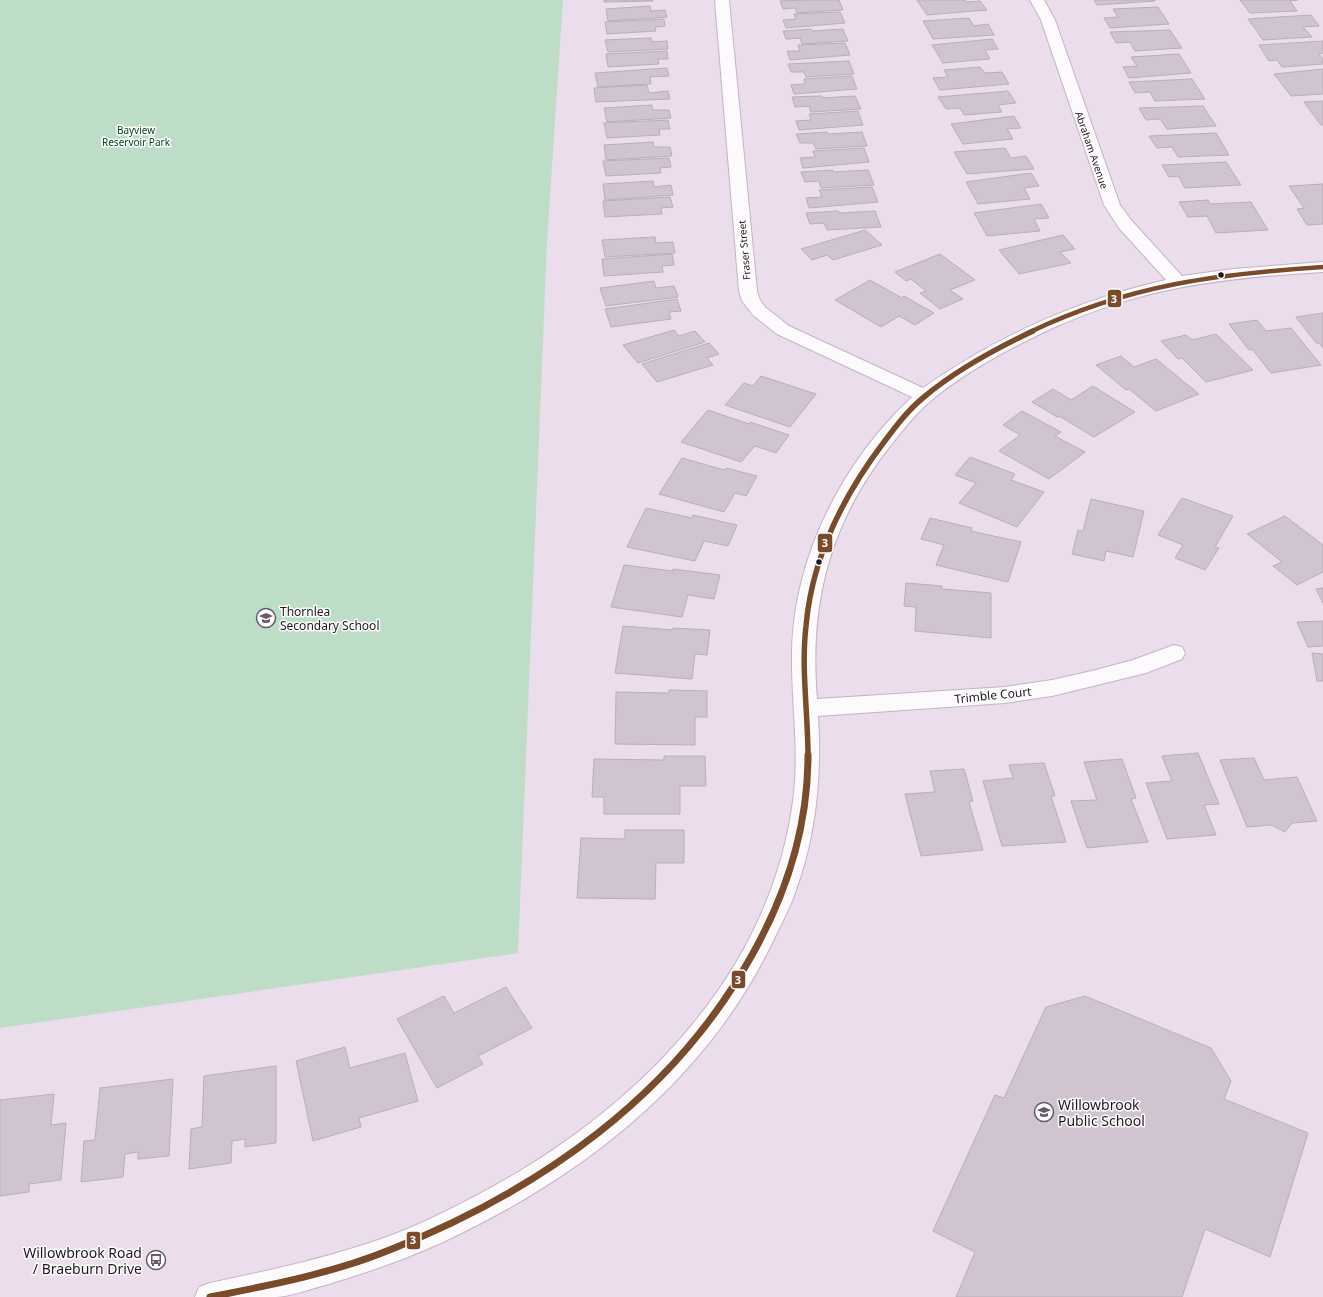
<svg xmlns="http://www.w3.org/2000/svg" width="1323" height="1297" font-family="'Noto Sans',sans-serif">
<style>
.green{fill:#bdddc7}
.building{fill:#cfc4d0;stroke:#b9aeba}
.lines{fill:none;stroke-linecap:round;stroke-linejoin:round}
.minor-casing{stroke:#c0b5c1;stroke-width:2}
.minor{fill:#fcfafc;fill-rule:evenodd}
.bus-1-far2-casing{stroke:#fff;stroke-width:6}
.bus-1-far1-casing{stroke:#fff;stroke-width:8}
.bus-1-casing{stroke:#fff;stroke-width:10}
.bus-1-far2{stroke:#7a4b2a;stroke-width:4.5}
.bus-1-far1{stroke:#7a4b2a;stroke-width:5.5}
.bus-1{stroke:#7a4b2a;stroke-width:7}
.bus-dot{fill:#1e151f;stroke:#fff;stroke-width:1.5}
.labels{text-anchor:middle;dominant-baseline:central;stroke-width:3;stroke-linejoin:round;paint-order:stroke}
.far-park-label{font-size:10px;fill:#023a19;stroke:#fff}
.far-street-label{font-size:10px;fill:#1e151f;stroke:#fff}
.poi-label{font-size:12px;fill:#1e151f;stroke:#fff;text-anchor:start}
.street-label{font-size:12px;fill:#1e151f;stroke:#fff}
.near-poi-label{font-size:14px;fill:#1e151f;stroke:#fff;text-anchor:start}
.line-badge{stroke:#fff;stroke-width:1.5}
.badge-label{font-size:11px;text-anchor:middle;font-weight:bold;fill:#fff}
</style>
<rect width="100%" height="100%" fill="#ebddec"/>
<path class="green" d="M0 0H563L547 242 518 953 0 1028Z"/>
<g class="building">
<path d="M604 0H653V1L604 2Z"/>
<path d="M808 0H839L843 10 797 13 795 8 783 9 780 1Z"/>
<path d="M917 0H965L966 2 980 1 987 10 927 15Z"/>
<path d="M1094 0H1155V1L1097 5Z"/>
<path d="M1240 0H1298L1290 1 1297 11 1250 13Z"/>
<path d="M650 6 651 11 665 10 667 17 608 21 606 9Z"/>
<path d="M1158 7 1169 24 1110 28 1104 18 1118 17 1113 9Z"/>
<path d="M840 12 845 23 786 28 783 20 796 19 794 14Z"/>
<path d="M1311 15 1319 26 1303 27 1312 37 1263 40 1248 19Z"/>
<path d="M969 18 974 26 988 24 994 35 933 39 923 21Z"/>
<path d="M664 19 665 26 655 27 656 31 607 34 605 22Z"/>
<path d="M811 29 812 31 843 29 848 41 802 44 800 38 786 39 783 31Z"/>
<path d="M1170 30 1182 48 1135 51 1130 42 1116 43 1110 32Z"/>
<path d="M651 38 652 42 667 41 668 49 608 52 605 40Z"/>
<path d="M992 39 998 49 985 50 990 59 943 63 932 45Z"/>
<path d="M1323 41V53L1319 54 1323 59V64L1282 67 1277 60 1269 61 1259 45Z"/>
<path d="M845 43 850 55 790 60 787 51H800L798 45Z"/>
<path d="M667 51 668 59H658L659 64 608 67 606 54Z"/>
<path d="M1179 54 1191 73 1129 78 1123 67 1137 66 1131 57Z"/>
<path d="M849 61 854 74 806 77 804 72H791L788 64Z"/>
<path d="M980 67 985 73 1002 72 1009 84 940 90 933 78 948 77 944 70Z"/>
<path d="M667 68 669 76 650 77 651 84 598 87 595 73Z"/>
<path d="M1323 69V94L1291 96 1274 74Z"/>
<path d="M852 76 857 89 794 94 791 85 805 84 804 79Z"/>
<path d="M1192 79 1205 99 1155 101 1150 92 1135 93 1129 82Z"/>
<path d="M647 85 649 93 668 91 670 99 596 102 594 88Z"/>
<path d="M1008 91 1016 103 998 105 1002 112 964 115 960 108 946 109 938 97Z"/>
<path d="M822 96 823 98 855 96 861 109 811 112 809 106 795 107 792 97Z"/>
<path d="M1323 101V125H1321L1304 102Z"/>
<path d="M652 105 653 110H669L671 118 607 122 604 108Z"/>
<path d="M1203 106 1216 126 1167 129 1160 119 1146 120 1139 108Z"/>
<path d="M858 111 863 125 799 130 796 121 811 120 809 114Z"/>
<path d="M1014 116 1021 128 1007 129 1013 139 963 144 951 124Z"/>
<path d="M668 120 670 129H659L660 135 607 138 604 123Z"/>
<path d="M827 132 828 134 862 132 867 146 816 149 813 143H800L796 134Z"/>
<path d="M1216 133 1229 155 1178 157 1172 147 1157 148 1149 136Z"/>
<path d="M653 142 654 147H670L672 156 606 160 604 145Z"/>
<path d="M864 148 869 162 803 168 800 158 815 157 813 151Z"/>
<path d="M1005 148 1011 158 1026 156 1034 169 967 174 954 152Z"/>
<path d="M669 158 671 167 660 168 661 173 606 176 603 161Z"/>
<path d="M1226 162 1241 185 1185 188 1178 176 1169 177 1162 165Z"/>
<path d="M833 170V172L868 170 874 185 821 188 819 181 805 182 801 172Z"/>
<path d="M1031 173 1039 186 1024 188 1030 199 978 204 966 182Z"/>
<path d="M653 181 654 187 671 185 673 195 605 200 603 184Z"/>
<path d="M1323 184V224L1307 225 1297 209 1304 208 1289 186Z"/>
<path d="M872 187 878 202 809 208 806 198 822 197 819 190Z"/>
<path d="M670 197 673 207 661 208 662 214 605 217 603 201Z"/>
<path d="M1208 200 1210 204 1251 202 1268 230 1216 233 1207 216 1188 217 1179 202Z"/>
<path d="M1041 204 1049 218 1034 219 1040 231 987 236 974 213Z"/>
<path d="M838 211 839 213 875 211 881 227 827 230 824 223 810 224 806 213Z"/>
<path d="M865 230 882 245 833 260 827 255 812 260 801 249Z"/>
<path d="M1063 235 1075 249 1060 252 1071 263 1019 274 999 250Z"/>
<path d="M655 237 656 243 673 242 675 253 605 257 602 240Z"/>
<path d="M672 254 674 265 662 266 663 272 604 276 602 259Z"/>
<path d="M940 254 975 280 950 290 963 299 940 309 920 293 926 291 911 279 906 281 895 272Z"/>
<path d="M870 280 902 298 904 296 934 313 915 325 899 316 881 327 835 300Z"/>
<path d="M654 281 656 288 674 286 678 297 606 306 600 288Z"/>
<path d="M677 299 681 311 669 312 671 319 611 327 605 309Z"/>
<path d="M1323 313V348L1319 343H1316L1296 317Z"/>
<path d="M1257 320 1266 331 1291 328 1321 365 1271 373 1252 349 1249 350 1229 324Z"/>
<path d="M674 330 679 336 695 331 705 342 638 363 623 345Z"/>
<path d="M1216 334 1253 370 1206 382 1182 358 1178 359 1161 341 1186 335 1192 340Z"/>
<path d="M709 343 719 354 707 358 713 365 657 382 642 364Z"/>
<path d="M1121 356 1134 367 1156 359 1199 394 1156 411 1129 389 1126 390 1096 365Z"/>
<path d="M761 376 816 394 790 427 725 405 744 383 753 386Z"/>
<path d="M1093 386 1135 412 1094 437 1059 416 1057 417 1032 402 1053 389 1071 400Z"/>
<path d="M708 410 749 424 750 422 789 435 776 453 755 446 741 462 681 442Z"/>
<path d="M1022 411 1061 432 1055 436 1085 452 1049 479 999 451 1020 435 1003 425Z"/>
<path d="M970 457 1015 474 1011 480 1044 492 1017 527 959 503 976 483 955 475Z"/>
<path d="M682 458 724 470 726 468 757 476 746 496 735 493 724 512 659 494Z"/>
<path d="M1182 498 1233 516 1215 547 1219 548 1205 570 1175 558 1183 545 1158 535Z"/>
<path d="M1091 499 1144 511 1133 557 1106 551 1104 561 1072 554 1078 530 1083 531Z"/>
<path d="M646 508 692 518 693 515 737 525 728 546 704 541 695 561 627 547Z"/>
<path d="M1285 516 1323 545V572L1297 585 1273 566 1282 562 1247 534Z"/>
<path d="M930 518 972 528 971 531 1021 542 1008 582 936 565 944 545 921 539Z"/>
<path d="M624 565 673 571V569L720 575 714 599 688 595 682 617 611 607Z"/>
<path d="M906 583 942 586V589L991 593V638L915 631 916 607 904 606Z"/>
<path d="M1323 588V603L1316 589Z"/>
<path d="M1323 621V646L1308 647 1297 622Z"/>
<path d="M623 626 673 630V628L710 630 707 655 695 654 692 679 615 673Z"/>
<path d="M1312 653 1323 654V681H1317Z"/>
<path d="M669 690 707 691V717H695V745L615 744 616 692 669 693Z"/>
<path d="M1198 753 1219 804 1204 805 1216 835 1167 839 1146 783 1172 781 1162 756Z"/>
<path d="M664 756H705L706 786H680V814H604V797H592L594 759 664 760Z"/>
<path d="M1254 758 1264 780 1297 777 1317 821 1292 823 1285 832 1271 825 1247 827 1220 760Z"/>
<path d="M1122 759 1136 798 1131 799 1148 842 1087 848 1071 801 1097 800 1084 762Z"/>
<path d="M1044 763 1055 796H1051L1066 842 1002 846 983 781 1013 778 1009 765Z"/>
<path d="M964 769 973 801 969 802 983 850 921 856 905 794 935 792 930 771Z"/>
<path d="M625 830H684V863H656L655 899 577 898 581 838 625 839Z"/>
<path d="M506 987 532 1028 478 1056 483 1064 437 1088 397 1019 444 996 454 1013Z"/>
<path d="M1085 996 1211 1048 1231 1081 1224 1099 1308 1133 1270 1257 1205 1229 1182 1297H956L975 1252 933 1231 995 1095 1004 1098 1046 1007Z"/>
<path d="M345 1047 350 1068 405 1053 418 1101 359 1118 361 1127 313 1141 296 1061Z"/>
<path d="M276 1066V1143L245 1147V1139L232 1141 231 1163 189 1169 191 1129 202 1127 204 1076Z"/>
<path d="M173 1079 169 1156 138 1159V1152L125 1154 123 1177 81 1182 84 1141 95 1140 100 1088Z"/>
<path d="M54 1094 51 1125 66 1123 61 1180 29 1184V1192L0 1196V1100Z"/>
</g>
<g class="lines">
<g class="minor-casing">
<path id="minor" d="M715 0H729L757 291 760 300 765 307 789 326 923 388C997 336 1077 300 1166 280L1119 228 1104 205 1041 20 1030 0H1044L1055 20 1120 205 1131 220 1182 276 1233 269 1323 262V272C1273 275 1222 279 1173 289 1123 299 1073 317 1028 340 992 358 955 379 926 405 913 417 902 431 891 445 830 522 809 602 817 699L1005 687 1052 680 1096 670 1133 660 1174 645 1182 647 1185 653 1182 659 1146 673 1052 696 1005 703 818 716C822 776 816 836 795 893 790 908 782 922 775 937 708 1080 584 1176 443 1242 404 1260 363 1274 322 1286 307 1290 291 1296 276 1297 249 1297 222 1297 195 1297L199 1287 210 1283C271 1270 333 1257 392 1235 434 1219 475 1197 515 1174 652 1092 771 966 793 801 800 751 791 702 792 651 794 556 843 461 912 397L777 334 753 315 742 301 739 291Z"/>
</g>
<use href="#minor" class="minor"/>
<g class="bus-1-far2-casing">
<path id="bus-1-far2" d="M1030 332C1128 285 1217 274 1323 267"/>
</g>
<g class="bus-1-far1-casing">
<path id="bus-1-far1" d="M808 756C808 712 801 669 806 626 812 557 843 496 884 442 896 426 908 410 924 397 956 370 995 349 1033 331"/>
</g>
<g class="bus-1-casing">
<path id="bus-1" d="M210 1297C271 1285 334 1273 392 1249 540 1190 674 1096 752 955 787 893 808 826 808 755"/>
</g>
<use href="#bus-1-far2" class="bus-1-far2"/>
<use href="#bus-1-far1" class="bus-1-far1"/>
<use href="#bus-1" class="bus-1"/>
</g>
<defs>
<g id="school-ring" transform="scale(1)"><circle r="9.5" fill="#fff" stroke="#665b67" stroke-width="1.5"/><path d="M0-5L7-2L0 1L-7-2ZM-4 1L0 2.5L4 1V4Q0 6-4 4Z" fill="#665b67"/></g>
<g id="bus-ring" transform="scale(1)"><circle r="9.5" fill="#fff" stroke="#665b67" stroke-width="1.5"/><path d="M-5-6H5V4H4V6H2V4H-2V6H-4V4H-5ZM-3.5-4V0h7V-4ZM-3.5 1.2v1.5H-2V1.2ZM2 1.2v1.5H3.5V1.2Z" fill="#665b67"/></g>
</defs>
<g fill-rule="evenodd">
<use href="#school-ring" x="266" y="618"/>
<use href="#school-ring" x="1044" y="1112"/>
<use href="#bus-ring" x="156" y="1260"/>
</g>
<g class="bus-dot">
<circle cx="1221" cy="275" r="3.5"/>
<circle cx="819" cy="562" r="3.5"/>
</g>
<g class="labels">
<g class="far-park-label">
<text x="136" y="130">Bayview<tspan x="136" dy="12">Reservoir Park</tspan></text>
</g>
<g class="far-street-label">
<text transform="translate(1092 150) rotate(71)">Abraham Avenue</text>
<text transform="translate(744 250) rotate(-95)">Fraser Street</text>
</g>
<g class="poi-label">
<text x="280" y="611">Thornlea<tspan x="280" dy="14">Secondary School</tspan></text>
</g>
<g class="street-label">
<text transform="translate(993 695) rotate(-6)">Trimble Court</text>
</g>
<g class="near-poi-label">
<text x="1058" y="1104">Willowbrook<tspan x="1058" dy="16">Public School</tspan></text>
<text x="142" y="1252" text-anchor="end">Willowbrook Road<tspan x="142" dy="16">/ Braeburn Drive</tspan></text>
</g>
</g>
<g class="line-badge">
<rect x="1107" y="289" width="15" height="19" rx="4" fill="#7a4b2a"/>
<rect x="817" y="533" width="16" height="20" rx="4" fill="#7a4b2a"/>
<rect x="731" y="970" width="15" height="19" rx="4" fill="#7a4b2a"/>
<rect x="406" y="1231" width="15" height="19" rx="4" fill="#7a4b2a"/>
</g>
<g class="badge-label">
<text x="1114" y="303">3</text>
<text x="825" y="547">3</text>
<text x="738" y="984">3</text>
<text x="413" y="1244">3</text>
</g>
</svg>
